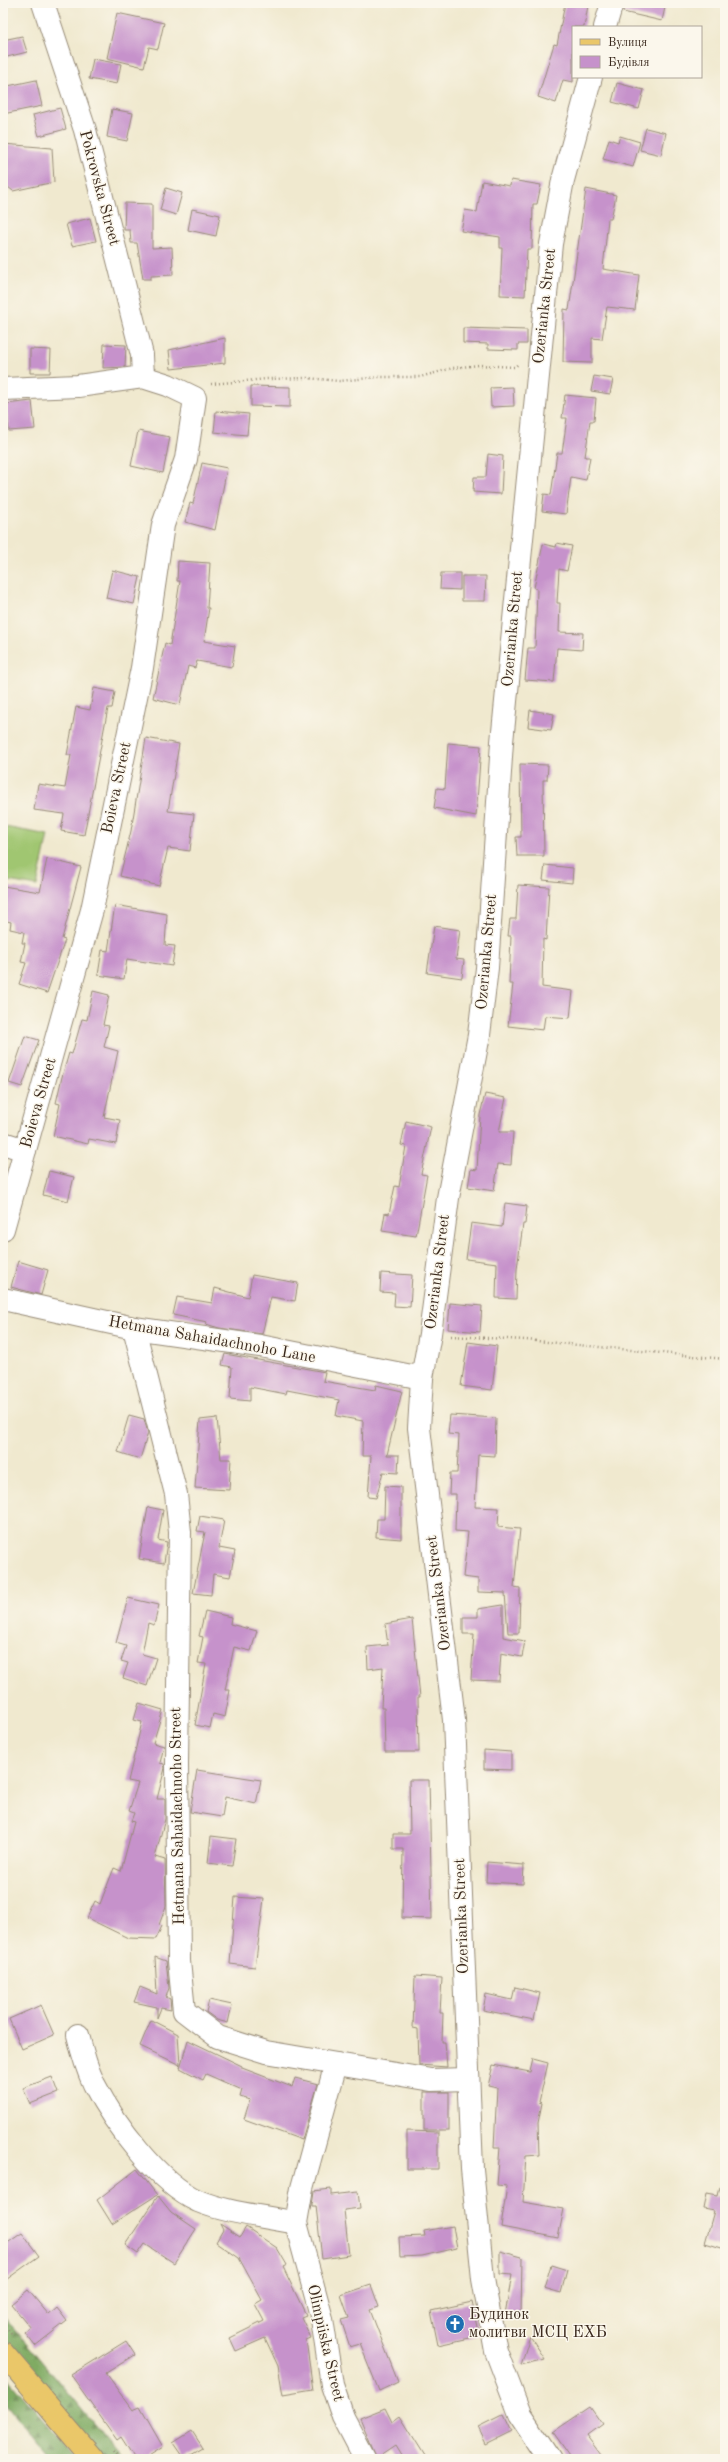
<svg xmlns="http://www.w3.org/2000/svg" width="728" height="2462" font-family="'Old Standard TT',serif">
<style>
.forest{fill:url(#forest-firs);stroke:#5e6a40}
.garden{fill:#a0c671;stroke:#6e7848}
.building{fill:#c692cb}
.lines{fill:none;stroke-linecap:round;stroke-linejoin:round}
.minor-casing{stroke:#968a76;stroke-width:24}
.major-casing{stroke:#968a76;stroke-width:24}
.path{stroke:#968a76;stroke-width:2.5;stroke-dasharray:1 3;stroke-linecap:butt}
.minor{stroke:#fff;stroke-width:22}
.major{stroke:#eac769;stroke-width:22}
.labels{text-anchor:middle;dominant-baseline:central;stroke-width:3;stroke-linejoin:round;paint-order:stroke}
.street-label{font-size:16px;fill:#3b2a1e;stroke:#fbf7ec}
.poi-label{font-size:16px;fill:#3b2a1e;stroke:#fbf7ec;text-anchor:start}
</style>
<defs>
<pattern id="forest-firs" width="22" height="20" patternUnits="userSpaceOnUse"><rect width="22" height="20" fill="#80ab63"/><path d="M5 1l3.5 6h-7zM16 11l3.5 6h-7z" fill="#6a8b51"/></pattern>
</defs>
<rect width="100%" height="100%" fill="#fbf7ec"/>
<filter id="ink" filterUnits="userSpaceOnUse"><feTurbulence type="fractalNoise" baseFrequency=".025" numOctaves="2"/><feDisplacementMap in="SourceGraphic" scale="8" xChannelSelector="R" yChannelSelector="G"/><feConvolveMatrix kernelMatrix="1 2 1 2 8 2 1 2 1" color-interpolation-filters="sRGB"/></filter>
<filter id="wash" filterUnits="userSpaceOnUse"><feTurbulence type="fractalNoise" baseFrequency=".012" numOctaves="4" result="noise"/><feDisplacementMap in="SourceGraphic" scale="16" xChannelSelector="R" yChannelSelector="G"/><feGaussianBlur stdDeviation="0.9" result="paint"/><feColorMatrix in="noise" values="0 0 0 0 0 0 0 0 0 0 0 0 0 0 0 0 0 1.4 0 .05"/><feComposite in="paint" operator="in"/></filter>
<g filter="url(#wash)">
<rect width="100%" height="100%" fill="#f0e9cf"/>
<g class="forest">
<path d="M3 2315 123 2459H100L3 2343Z"/>
<path d="M3 2373 78 2459H50L3 2400Z"/>
</g>
<path class="garden" d="M5 827 48 835 37 886 3 880Z"/>
<g id="blocks">
<g class="building">
<path d="M565 3 588 6 584 27H573V82L563 80 556 103 538 97 554 44 557 45Z"/>
<path d="M624 3H666L662 21 623 12Z"/>
<path d="M117 13 164 23 158 49 149 47 144 67 107 58Z"/>
<path d="M22 36 27 52 3 58V40Z"/>
<path d="M93 59 121 64 117 84 89 79Z"/>
<path d="M36 80 42 106 3 114V87Z"/>
<path d="M617 83 644 90 639 109 612 102Z"/>
<path d="M60 108 66 129 39 136 33 115Z"/>
<path d="M112 109 133 113 127 141 107 137Z"/>
<path d="M646 128 666 133 661 155 640 150Z"/>
<path d="M620 136 640 142 633 167 603 159 609 139 618 142Z"/>
<path d="M3 144 52 148 54 182 13 191 3 183Z"/>
<path d="M511 180 541 185 537 204H533L532 249H527L525 296 500 295 502 248H500V237L461 231 465 210 477 212 482 181 510 186Z"/>
<path d="M166 188 182 193 176 215 160 210Z"/>
<path d="M586 189 616 195 611 219H608L603 269 639 275 635 310 607 307 602 339 592 338V363L563 362 564 309 569 310Z"/>
<path d="M125 203 152 204V248L172 247 173 275 151 276V279H143L137 243H131L130 230H124Z"/>
<path d="M192 209 220 215 216 236 188 230Z"/>
<path d="M90 218 96 241 72 246 66 224Z"/>
<path d="M463 328 527 330V344H518V350L488 349V344L463 343Z"/>
<path d="M225 338V363L171 369 169 350Z"/>
<path d="M104 344 126 345 125 367 103 368Z"/>
<path d="M30 349 51 350 50 373H30Z"/>
<path d="M594 376 613 379 610 394 591 391Z"/>
<path d="M251 386 290 387V407L251 406Z"/>
<path d="M513 387 514 406 491 407 490 388Z"/>
<path d="M565 395 596 398 594 421H590L585 457H590L586 480 571 477 566 514 542 511 544 494 551 495 557 453H562L567 418H562Z"/>
<path d="M32 401 35 429 9 431 6 404Z"/>
<path d="M216 411 249 414 247 435 214 432Z"/>
<path d="M138 431 170 437 163 473 131 466Z"/>
<path d="M488 454 503 456 501 494 473 492 474 477H486Z"/>
<path d="M202 463 227 468 215 530 185 522 190 503 193 504Z"/>
<path d="M557 543 572 546 567 571 559 569 557 603H560L559 632 583 633 582 650 557 648 554 682 525 680 528 648H535L537 589 534 588 543 544 556 547Z"/>
<path d="M178 561 210 563 207 608H209L204 641 235 646 232 667 197 661 195 668 188 666 180 705 153 698 165 643 170 645 180 581H177Z"/>
<path d="M112 570 140 577 134 604 106 598Z"/>
<path d="M441 573H460V590L440 589Z"/>
<path d="M462 576H486L485 601H462Z"/>
<path d="M94 688 115 692 112 708H108L84 835 61 831 64 814 34 810 38 784 65 788 71 755H67L76 707 90 710Z"/>
<path d="M530 710 554 714 551 730 528 727Z"/>
<path d="M146 738 179 744 168 811 194 814 190 851 168 848 159 886 120 876 131 831Z"/>
<path d="M448 743 481 746 476 816 434 808 437 788 445 789Z"/>
<path d="M520 764 548 765 547 780H543L544 856H517L516 837H521Z"/>
<path d="M47 859 81 867 62 939 65 940 47 993 19 984 26 963 21 962 25 943H22L24 932 10 929 11 922 3 920V886L40 892Z"/>
<path d="M545 865 573 868 572 883 543 880Z"/>
<path d="M518 885 549 887 546 940 543 939 542 987 573 991 570 1018 545 1016 543 1030 508 1026 513 984H509L511 936H508L510 919H516Z"/>
<path d="M115 905 167 914 165 945 175 946 172 966 127 959 124 979 98 975 102 950 108 951Z"/>
<path d="M434 926 460 930 456 959 464 960 462 978 427 973Z"/>
<path d="M93 991 109 995 103 1025 109 1026 104 1047 118 1051 104 1117 120 1120 116 1144 89 1139 88 1144 53 1136 60 1104 56 1103 62 1077 69 1053 72 1054 82 1019 87 1020Z"/>
<path d="M25 1036 39 1040 22 1087 9 1083Z"/>
<path d="M485 1094 506 1098 499 1132H513L511 1165 498 1164 494 1191 468 1187 471 1169 477 1170 480 1115Z"/>
<path d="M406 1121 431 1127 421 1174 427 1175 416 1236 382 1231 385 1213 389 1214 395 1186 399 1187 406 1146 401 1145Z"/>
<path d="M49 1171 74 1177 68 1201 43 1195Z"/>
<path d="M505 1203 527 1206 525 1224H523L517 1269 516 1299 496 1298 497 1263 466 1259 471 1223 502 1227Z"/>
<path d="M18 1261 48 1270 41 1295 11 1287Z"/>
<path d="M381 1273 412 1275 410 1307 394 1306 395 1293 380 1292Z"/>
<path d="M252 1275 298 1283 295 1301 271 1297 262 1334 219 1328 206 1324 207 1322 173 1315 177 1297 212 1303 215 1288 248 1297Z"/>
<path d="M450 1303 482 1306 480 1332 448 1329Z"/>
<path d="M468 1342 497 1346 492 1390 461 1386Z"/>
<path d="M225 1354 325 1372 323 1381 375 1390 376 1385 402 1391 387 1455H399L398 1473 383 1472 376 1498 368 1497 371 1456H362L363 1421 336 1416 339 1400 287 1390 286 1394 250 1387V1401L230 1399 232 1367 222 1365Z"/>
<path d="M129 1415 144 1419 148 1433 140 1459 118 1452Z"/>
<path d="M450 1415 496 1418 495 1456 478 1455 475 1507 499 1508 498 1527 520 1529 514 1587 520 1588 519 1633H508L505 1593 478 1592V1579L463 1577 468 1532 455 1531 456 1494H449L450 1473H457L459 1435 448 1434Z"/>
<path d="M217 1418 221 1459H231L229 1490 195 1488 200 1420Z"/>
<path d="M385 1486 401 1487V1539L376 1537 377 1519H384Z"/>
<path d="M148 1507 163 1510 158 1540 167 1542 164 1563 139 1559Z"/>
<path d="M200 1516 224 1520 219 1548 235 1551 230 1577 213 1574 211 1595 193 1593 205 1532 197 1531Z"/>
<path d="M128 1598 159 1605 154 1625 148 1623 142 1654 156 1658 147 1686 123 1678 128 1663 121 1661 126 1646 116 1643Z"/>
<path d="M503 1605V1637L525 1641 522 1657 501 1653 499 1681 471 1680 474 1634H463V1617H478V1609Z"/>
<path d="M205 1611 231 1617 230 1624 257 1631 251 1651 234 1647 225 1690H230L225 1717 213 1714 210 1728 195 1725 206 1664 198 1663 203 1637 199 1636Z"/>
<path d="M412 1619 420 1697H418L419 1752H385L384 1708H381L383 1667 368 1669 367 1647 388 1645 385 1624Z"/>
<path d="M139 1703 163 1710 153 1743 164 1746 160 1763 164 1764 165 1768 157 1799H165V1819L155 1857 165 1860 166 1906 159 1925 162 1926 156 1939 128 1938 87 1918 95 1901 100 1904 114 1868 121 1871 134 1822 131 1821 134 1813 129 1811 138 1783 128 1781 142 1722 134 1720Z"/>
<path d="M484 1750 511 1752V1770L484 1769Z"/>
<path d="M197 1770 261 1780 256 1804 225 1797 222 1817 190 1812Z"/>
<path d="M409 1780H429L432 1919 402 1918 403 1849H393V1834H410Z"/>
<path d="M211 1836 236 1839 232 1866 208 1863Z"/>
<path d="M487 1862 524 1865 523 1884 486 1882Z"/>
<path d="M235 1897 264 1899 255 1967 230 1964Z"/>
<path d="M155 1957 166 1961 169 1988 166 1997 170 1999 171 2010 161 2008 157 2018V2007L134 2002 140 1987 157 1994Z"/>
<path d="M415 1976 442 1978 440 2013H443L442 2042H445L447 2067 419 2065 418 2029 413 2028Z"/>
<path d="M515 1987 540 1993 534 2020 483 2010 486 1994 512 2000Z"/>
<path d="M209 2000 232 2005 228 2023 217 2020 206 2012Z"/>
<path d="M41 2005 54 2035 22 2049 9 2019Z"/>
<path d="M151 2020 178 2034 180 2065 140 2046Z"/>
<path d="M188 2040 242 2066V2068L292 2087 295 2078 318 2084 302 2140 244 2119 250 2100 240 2097 242 2090 206 2074 203 2080 180 2068Z"/>
<path d="M533 2059 548 2063 539 2102 542 2103 538 2123 539 2155 526 2156 523 2202 564 2209 558 2238 501 2227 507 2186 497 2185 500 2147H494L497 2088 488 2086 493 2065 530 2072Z"/>
<path d="M52 2077 58 2093 30 2104 23 2088Z"/>
<rect x="424" y="2092" width="25" height="38"/>
<path d="M407 2131 438 2132V2169H407Z"/>
<path d="M137 2169 157 2195 112 2224 97 2200Z"/>
<path d="M720 2187 725 2188V2249L705 2243 714 2211 704 2209 707 2194 718 2196Z"/>
<path d="M331 2189V2195L358 2192 360 2208 344 2210 349 2255 322 2259 316 2206H312V2204L314 2191Z"/>
<path d="M158 2196 171 2212 196 2229 174 2263 145 2244 138 2254 125 2245Z"/>
<path d="M220 2224 240 2237 246 2227 277 2248 287 2265 283 2267 306 2315 301 2317 311 2338 306 2340 313 2390 283 2395 278 2366 265 2338 236 2351 230 2338 264 2321 255 2304 262 2300 239 2258 216 2242 223 2230Z"/>
<path d="M453 2226 457 2248 422 2256 400 2257 399 2237 425 2236 424 2231Z"/>
<path d="M22 2233 39 2256 3 2282V2246Z"/>
<path d="M500 2251 522 2257 521 2317 505 2314 512 2275 500 2274Z"/>
<path d="M551 2265 567 2270 561 2293 544 2288Z"/>
<path d="M371 2285 379 2307 370 2310 398 2382 379 2391 360 2344 350 2347 341 2320 349 2318 341 2295Z"/>
<path d="M28 2290 49 2315 57 2308 67 2321 35 2346 25 2333 31 2328 11 2304Z"/>
<path d="M472 2302 479 2336 438 2345 431 2311Z"/>
<path d="M530 2336 545 2359 521 2365Z"/>
<path d="M126 2341 135 2355 106 2373 133 2410 140 2407 163 2447 144 2459H135L121 2437 117 2440 71 2375Z"/>
<path d="M590 2407 602 2424 587 2435 605 2459H572L553 2432Z"/>
<path d="M385 2408 392 2422 400 2416 427 2459H403L395 2446 377 2458 360 2418Z"/>
<path d="M504 2414 512 2431 486 2444 478 2427Z"/>
<path d="M192 2431 203 2448 184 2459 173 2443Z"/>
</g>
</g>
</g>
<g filter="url(#ink)">
<use href="#blocks" fill-opacity="0" stroke="#968a76" stroke-width="1"/>
<g class="lines">
<g class="minor-casing">
<g id="minor">
<path d="M43 3 85 130 136 331 142 355 143 377"/>
<path d="M605 27 612 3"/>
<path d="M3 389 78 386 143 377 168 385 195 398 186 459 163 525 142 668 92 910 3 1229"/>
<path d="M3 1143 25 1150"/>
<path d="M3 1299 134 1328 260 1346 422 1378"/>
<path d="M134 1328 176 1494 180 1532 177 1764 179 1961 184 2011 218 2037 266 2052 431 2080 468 2079"/>
<path d="M78 2035C82 2052 87 2069 94 2084 114 2123 158 2183 198 2201 227 2213 264 2216 296 2223"/>
<path d="M336 2064 302 2188 296 2223 322 2319 332 2385 343 2417 365 2459"/>
<path d="M550 2459 520 2414 496 2351 483 2279 472 2169 454 1720 419 1428 422 1378 430 1334 448 1198 479 1035 487 968 502 742 551 244 563 180 591 77"/>
</g>
</g>
<g class="major-casing">
<path id="major" d="M3 2353 93 2459"/>
</g>
<g class="path">
<path d="M211 384 267 379 307 378 339 381 379 377H420L453 368 479 365 515 367 518 364"/>
<path d="M451 1336 526 1340 725 1359"/>
<path d="M3 2323 12 2334"/>
<path d="M113 2452 119 2459"/>
</g>
<use href="#minor" class="minor"/>
<use href="#major" class="major"/>
</g>
</g>
<defs>
<g id="church-disc" transform="scale(1)"><circle r="9.5" fill="#1f6fb2" stroke="#fbf7ec"/><path d="M-1.2-6h2.4v3.5h3.3v2.4h-3.3V6h-2.4V-.1h-3.3v-2.4h3.3Z" fill="#fff"/></g>
</defs>
<g fill-rule="evenodd">
<use href="#church-disc" x="455" y="2324"/>
</g>
<g class="labels">
<g class="street-label">
<text transform="translate(99 188) rotate(75)">Pokrovska Street</text>
<text transform="translate(545 306) rotate(-84)">Ozerianka Street</text>
<text transform="translate(513 629) rotate(-85)">Ozerianka Street</text>
<text transform="translate(117 788) rotate(-78)">Boieva Street</text>
<text transform="translate(487 952) rotate(-85)">Ozerianka Street</text>
<text transform="translate(39 1103) rotate(-74)">Boieva Street</text>
<text transform="translate(438 1272) rotate(-83)">Ozerianka Street</text>
<text transform="translate(212 1340) rotate(10)">Hetmana Sahaidachnoho Lane</text>
<text transform="translate(439 1593) rotate(-97)">Ozerianka Street</text>
<text transform="translate(178 1816) rotate(-91)">Hetmana Sahaidachnoho Street</text>
<text transform="translate(462 1916) rotate(-92)">Ozerianka Street</text>
<text transform="translate(325 2343) rotate(77)">Olimpiiska Street</text>
</g>
<g class="poi-label">
<text x="469" y="2315">Будинок<tspan x="469" dy="18">молитви МСЦ ЕХБ</tspan></text>
</g>
</g>
<rect width="728" height="2462" fill="none" stroke="#fbf7ec" stroke-width="16"/>
<rect x="572" y="26" width="130" height="52" fill="#fbf7ec" stroke="#aea59a"/>
<rect x="580" y="39" width="20" height="6" fill="#eac769" stroke="#aea59a"/>
<text x="608" y="46" font-size="12" fill="#3b2a1e">Вулиця</text>
<rect x="580" y="56" width="20" height="12" fill="#c692cb" stroke="#aea59a"/>
<text x="608" y="66" font-size="12" fill="#3b2a1e">Будівля</text>
</svg>
